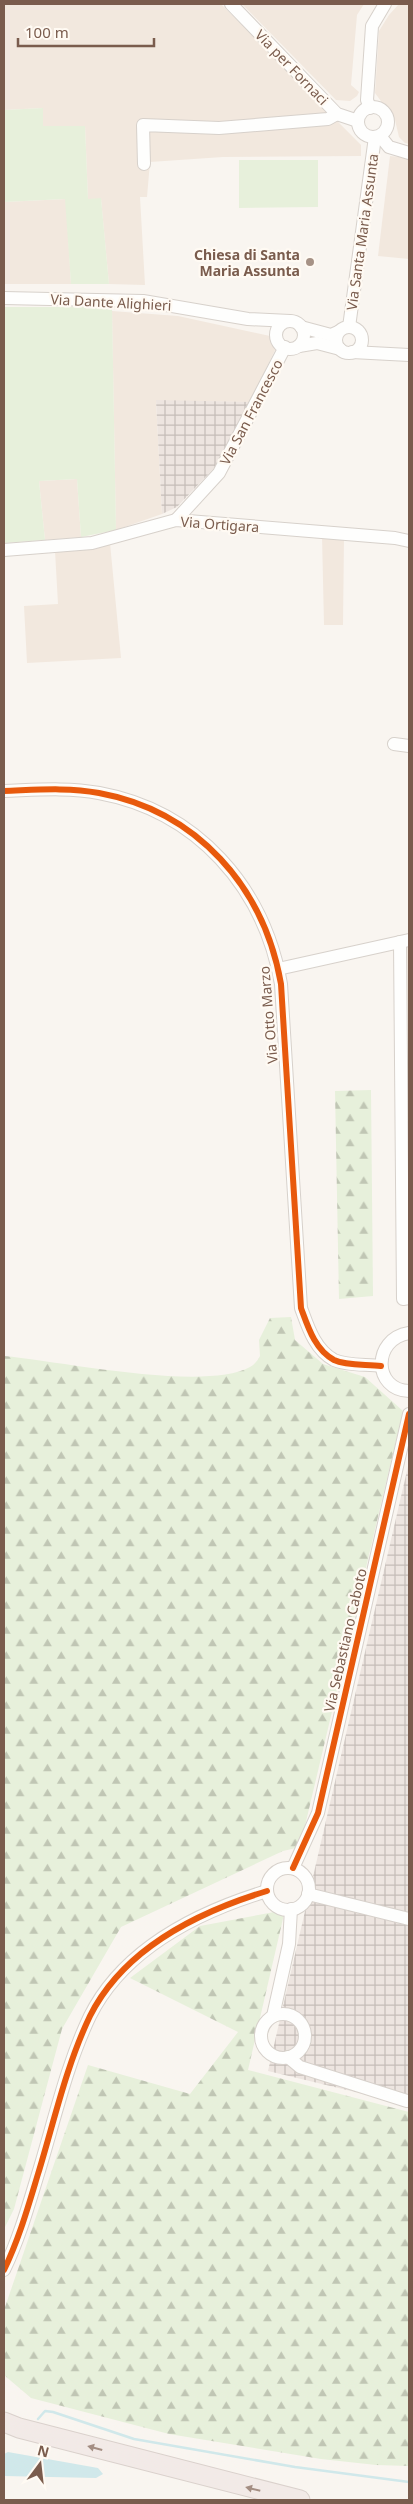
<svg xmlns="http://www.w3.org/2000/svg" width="413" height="2504" font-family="'Noto Sans',sans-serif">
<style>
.residential{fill:#f2e8de}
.industrial{fill:url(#industrial-grid)}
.grass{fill:#e7f0db}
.forest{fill:url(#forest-firs)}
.water{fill:#d0e8ea}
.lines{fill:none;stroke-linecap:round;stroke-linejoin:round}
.stream{stroke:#d0e8ea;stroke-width:2.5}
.minor-casing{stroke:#d7d1cb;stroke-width:14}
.highway-casing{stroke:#dad1cc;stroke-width:21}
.minor{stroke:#fefefd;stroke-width:12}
.highway{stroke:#f2eae7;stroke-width:19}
.cycleway-casing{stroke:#fffaf3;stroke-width:9}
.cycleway{stroke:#e8590c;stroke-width:6}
.oneway{fill:#a48e83}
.poi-dot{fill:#a69286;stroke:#fffaf3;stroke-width:2}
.labels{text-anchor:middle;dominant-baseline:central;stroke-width:4.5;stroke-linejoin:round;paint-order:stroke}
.street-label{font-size:14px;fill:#7a5c4d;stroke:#fffaf3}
.poi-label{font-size:14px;font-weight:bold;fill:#7a5c4d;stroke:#fffaf3;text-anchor:end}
</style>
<defs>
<pattern id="industrial-grid" width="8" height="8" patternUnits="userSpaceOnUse" patternTransform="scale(1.25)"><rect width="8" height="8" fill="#ede5e0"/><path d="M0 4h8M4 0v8" fill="none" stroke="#c5bdb8"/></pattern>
<pattern id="forest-firs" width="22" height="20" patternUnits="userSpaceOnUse" patternTransform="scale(1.25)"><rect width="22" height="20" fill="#e7f0db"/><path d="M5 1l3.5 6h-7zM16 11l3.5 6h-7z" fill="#c0c6b4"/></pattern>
</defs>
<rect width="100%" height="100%" fill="#f9f5f0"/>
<g class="residential">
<path d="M4 4H221L361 145V156L223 157 150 162 147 197H140L145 285 109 284 101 199H88L85 126H42L43 108 4 110Z"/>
<path d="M242 4H364L357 15 351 85 359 92 357 96 350 101 336 100Z"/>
<path d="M399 4H409V144L405 143 399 137 395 120 375 93 379 31 389 15Z"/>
<path d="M390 156 409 158V259L378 256Z"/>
<path d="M66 199 71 284H4V202Z"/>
<path d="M112 311 178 316 270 336 277 346 250 402 156 401 162 514 116 530Z"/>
<path d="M77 479 81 537 45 540 39 481Z"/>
<path d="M322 536 344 538 343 625H324Z"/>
<path d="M110 543 121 658 27 663 24 606 58 604 55 551Z"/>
<path d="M409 944V1292L407 1293 406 945Z"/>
</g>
<g class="industrial">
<path d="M156 400 250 402 214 468 177 507 162 514Z"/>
<path d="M409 1462V2105L268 2071Z"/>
</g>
<g class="grass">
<path d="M43 108V126H85L88 199 101 198 109 284H71L65 199 4 202V110Z"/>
<path d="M239 160H318V207L239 208Z"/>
<path d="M4 307H112L116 530 81 537 77 479 39 481 45 540 4 543Z"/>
</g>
<g class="forest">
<path d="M371 1090 373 1296 339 1299 335 1091Z"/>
<path d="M291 1317 295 1340 323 1364 365 1377 403 1411 300 1847 283 1851 121 1927 62 2029 14 2209 4 2229V1356C60 1361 204 1392 250 1367 254 1365 258 1360 260 1356L259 1340 270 1318Z"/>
<path d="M285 1910 248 2070 409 2112V2466L376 2465 321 2459 169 2434 31 2398 4 2375V2310L88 2065 190 2094 238 2032 130 1978 200 1926Z"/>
</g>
<path class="water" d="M8 2452 98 2468 103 2474 96 2478 4 2476V2454Z"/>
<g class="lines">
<path class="stream" d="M38 2419 45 2411 53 2412 134 2439 295 2467 409 2482"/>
<g class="minor-casing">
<g id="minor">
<path d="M231 4 337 114 358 121"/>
<circle cx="373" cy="122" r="15"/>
<path d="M370 108 367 100 372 26 385 4"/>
<path d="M380 136 389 147 409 153"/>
<path d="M144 164 143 125 219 128 328 119 337 114"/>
<path d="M4 298 143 301 248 319 290 321"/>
<circle cx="290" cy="335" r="14"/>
<path d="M301 327 331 335 338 332"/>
<path d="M349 327 375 137"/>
<circle cx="349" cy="340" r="13"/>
<path d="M299 346 317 343 340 349"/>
<path d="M352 352 409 355"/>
<path d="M176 520 219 473 285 347"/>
<path d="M4 550 92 543 176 520 395 538 409 541"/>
<path d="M394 744 409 746"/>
<path d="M4 791C35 790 67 787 99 793 197 811 264 887 281 984L301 1308C308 1327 315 1350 334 1360 347 1366 367 1364 381 1366"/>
<path d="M400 942 403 1299 409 1298"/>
<path d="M278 969 409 940"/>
<path d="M409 1333C372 1339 373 1390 409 1391"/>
<path d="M293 1868 318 1813 409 1414"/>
<circle cx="288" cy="1889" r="21"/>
<path d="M308 1894 409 1919"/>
<circle cx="283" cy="2036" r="22"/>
<path d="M273 2016 289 1944 291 1909"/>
<path d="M288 2057 300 2067 407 2101"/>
<path d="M4 2270C19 2239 28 2207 38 2174 54 2122 66 2066 90 2016 124 1948 198 1912 267 1891"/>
</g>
</g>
<g class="highway-casing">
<path id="highway" d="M4 2422 19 2428 300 2500"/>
</g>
<use href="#minor" class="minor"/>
<use href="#highway" class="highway"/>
<g class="cycleway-casing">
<g id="cycleway">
<path d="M4 791C35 790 67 787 99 793 197 811 264 887 281 984L301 1308C308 1327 315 1350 334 1360 347 1366 367 1364 381 1366"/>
<path d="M293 1868 318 1813 409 1414"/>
<path d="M4 2270C19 2239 28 2207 38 2174 54 2122 66 2066 90 2016 124 1948 198 1912 267 1891"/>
</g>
</g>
<use href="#cycleway" class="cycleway"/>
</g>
<defs><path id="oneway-solid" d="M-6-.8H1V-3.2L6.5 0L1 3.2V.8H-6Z" transform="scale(1.25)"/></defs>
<g class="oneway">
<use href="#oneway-solid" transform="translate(95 2448) rotate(-165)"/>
<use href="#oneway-solid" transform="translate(253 2489) rotate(-166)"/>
</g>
<circle class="poi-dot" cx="310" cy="262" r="5"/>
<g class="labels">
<g class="street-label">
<text transform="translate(292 67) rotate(46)">Via per Fornaci</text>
<text transform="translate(362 232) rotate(-82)">Via Santa Maria Assunta</text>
<text transform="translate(111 302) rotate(3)">Via Dante Alighieri</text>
<text transform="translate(251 412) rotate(-62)">Via San Francesco</text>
<text transform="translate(220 524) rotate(4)">Via Ortigara</text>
<text transform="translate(268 1015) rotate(-95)">Via Otto Marzo</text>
<text transform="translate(345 1640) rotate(-77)">Via Sebastiano Caboto</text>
</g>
<g class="poi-label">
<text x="300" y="254">Chiesa di Santa<tspan x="300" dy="16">Maria Assunta</tspan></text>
</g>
</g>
<rect width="413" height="2504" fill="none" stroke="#7a5c4d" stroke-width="10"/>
<g transform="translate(40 2464) rotate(15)" stroke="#fffaf3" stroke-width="4" paint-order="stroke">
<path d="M0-4L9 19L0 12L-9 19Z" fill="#7a5c4d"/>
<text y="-8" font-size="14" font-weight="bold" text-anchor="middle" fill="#7a5c4d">N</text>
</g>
<path d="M18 38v8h136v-8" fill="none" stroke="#7a5c4d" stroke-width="2.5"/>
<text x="25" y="38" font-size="15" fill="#7a5c4d" stroke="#fffaf3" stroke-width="4" paint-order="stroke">100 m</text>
</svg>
